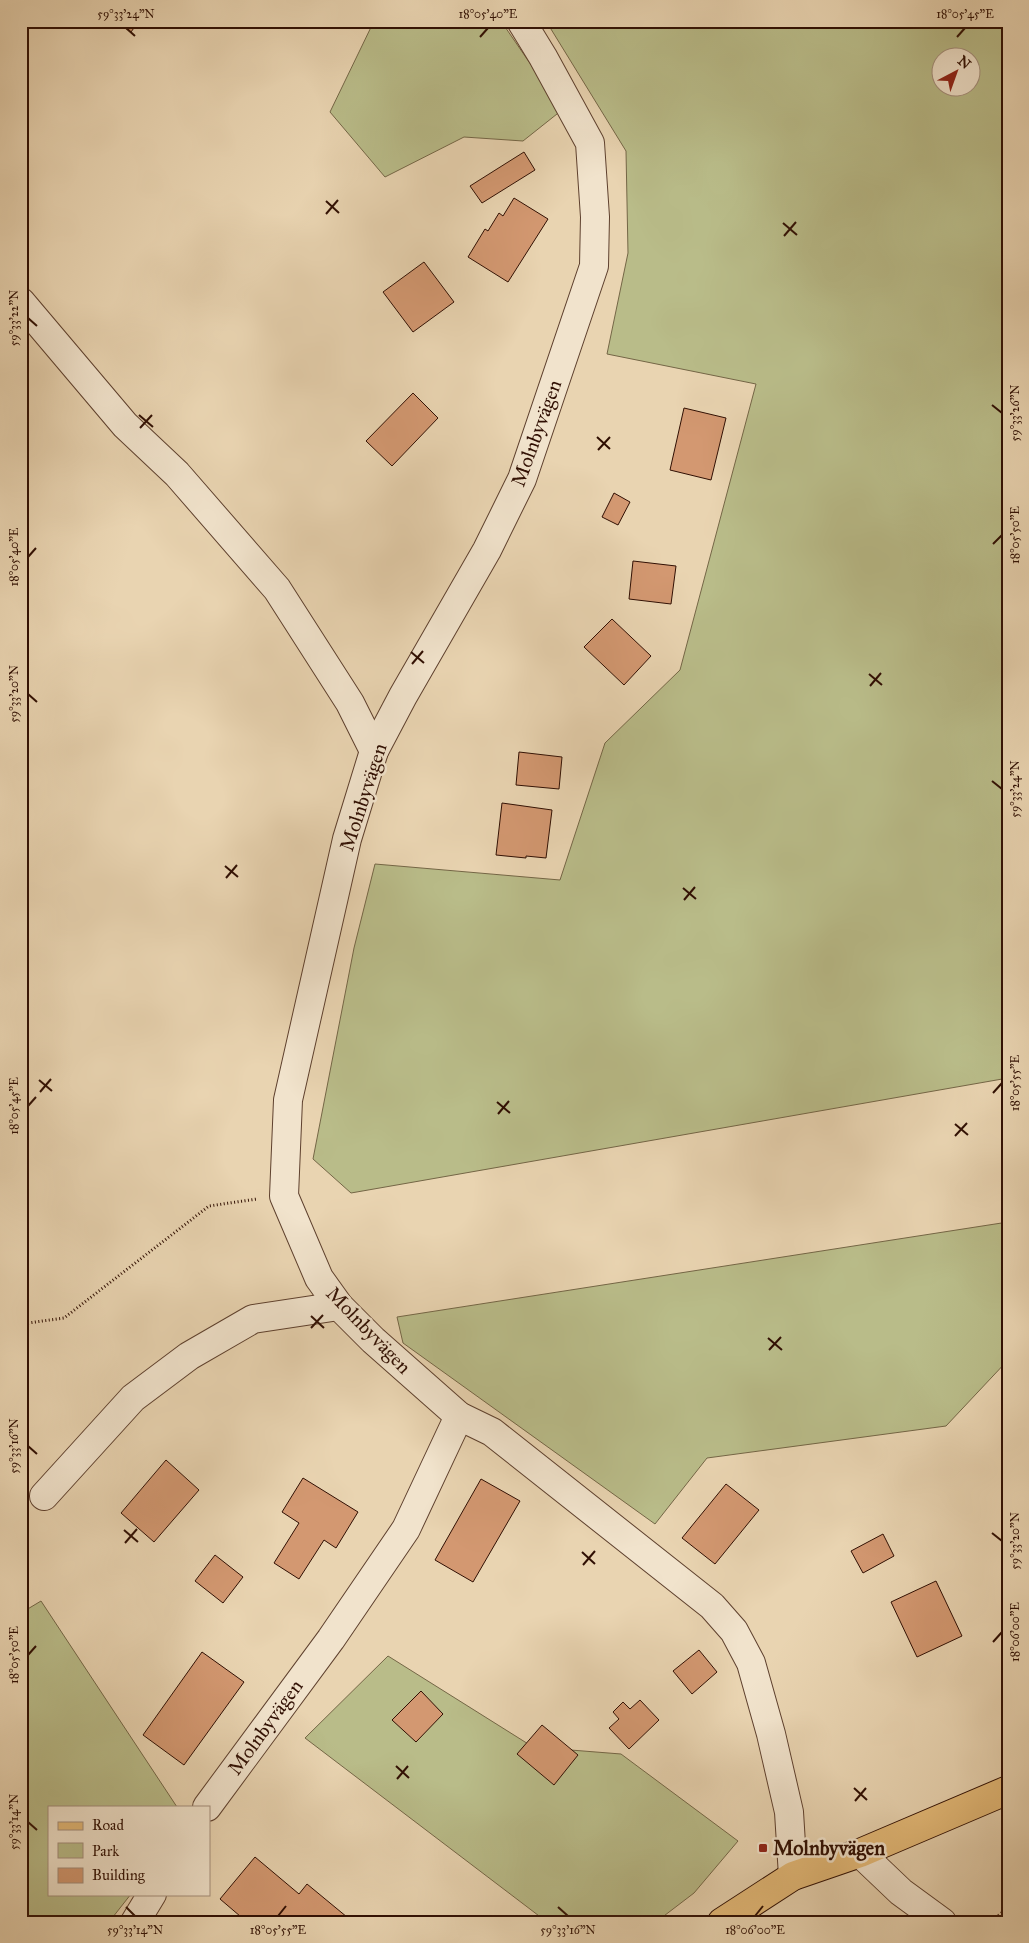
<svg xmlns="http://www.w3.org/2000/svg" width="1029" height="1943" font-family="'IM FELL Great Primer',serif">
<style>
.green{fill:#b9bc89;stroke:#746646;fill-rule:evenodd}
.building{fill:#d39871;stroke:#300f03}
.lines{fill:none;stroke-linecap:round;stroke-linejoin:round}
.minor-casing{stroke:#5e402e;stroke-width:30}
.major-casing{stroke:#300f03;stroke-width:30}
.path{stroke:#300f03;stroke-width:3;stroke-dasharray:1 2.5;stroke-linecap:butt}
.minor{stroke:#f1e3cc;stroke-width:28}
.major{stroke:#e4ba78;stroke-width:28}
.ticks{fill:none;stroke:#300f03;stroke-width:2}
.poi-dot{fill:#8f2418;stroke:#f1e3cc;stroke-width:2}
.labels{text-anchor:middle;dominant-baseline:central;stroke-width:5;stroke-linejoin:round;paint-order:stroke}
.street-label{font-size:20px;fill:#300f03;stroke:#f1e3cc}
.poi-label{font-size:20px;font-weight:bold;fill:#300f03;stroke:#f1e3cc;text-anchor:start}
.neatline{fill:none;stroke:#300f03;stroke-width:2}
.ticks-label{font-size:12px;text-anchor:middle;fill:#300f03}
</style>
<rect width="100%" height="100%" fill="#e9d4b1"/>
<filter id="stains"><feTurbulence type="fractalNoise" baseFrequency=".004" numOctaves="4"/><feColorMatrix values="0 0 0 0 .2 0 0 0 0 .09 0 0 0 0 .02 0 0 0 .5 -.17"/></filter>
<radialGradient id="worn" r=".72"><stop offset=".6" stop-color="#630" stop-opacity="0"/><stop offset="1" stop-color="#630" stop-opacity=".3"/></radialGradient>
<g class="green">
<path d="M374 21H501L562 110 523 141 464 137 385 177 330 112Z"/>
<path d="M546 21H1008V1078L351 1193 313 1159 354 948 375 864 560 880 605 743 680 670 756 384 607 354 628 253 626 151ZM942 58H972V88H942Z"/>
<path d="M1008 1222V1360L946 1426 707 1458 655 1524 403 1343 397 1317Z"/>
<path d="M41 1601 177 1807H49V1894H131L109 1922H21V1613Z"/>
<path d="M388 1656 533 1747 621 1754 738 1841 694 1893 656 1922H547L305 1738Z"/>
</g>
<g class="building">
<path d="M116 21H139L131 32Z"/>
<path d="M524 152 535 170 482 203 470 186Z"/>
<path d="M514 198 548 219 508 282 468 257 485 229 488 231 499 213 503 216Z"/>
<path d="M424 262 454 302 413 332 383 292Z"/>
<path d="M413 393 438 418 392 466 366 441Z"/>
<path d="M684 408 726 418 711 480 670 470Z"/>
<path d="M614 493 630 502 618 525 602 517Z"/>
<path d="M633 561 676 566 671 604 629 599Z"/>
<path d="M612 619 651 656 624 685 584 647Z"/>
<path d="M519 752 562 757 559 789 516 785Z"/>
<path d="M502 803 552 810 546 858 526 856V858L496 855Z"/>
<path d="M166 1460 199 1490 154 1542 121 1513Z"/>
<path d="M303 1478 358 1512 336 1548 324 1540 299 1579 274 1563 299 1523 282 1512Z"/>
<path d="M481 1479 520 1501 473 1582 435 1560Z"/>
<path d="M726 1484 759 1510 715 1564 682 1538Z"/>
<path d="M883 1534 894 1556 863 1573 851 1551Z"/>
<path d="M215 1555 243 1577 223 1603 195 1581Z"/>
<path d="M936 1581 962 1636 917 1657 891 1602Z"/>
<path d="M699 1650 717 1672 692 1694 673 1671Z"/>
<path d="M202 1652 244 1682 184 1765 143 1735Z"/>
<path d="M421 1691 443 1714 416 1742 392 1720Z"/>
<path d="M640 1700 659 1720 629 1749 609 1728 619 1719 613 1712 623 1702 630 1709Z"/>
<path d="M542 1725 578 1755 554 1785 517 1754Z"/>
<path d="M255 1857 299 1894 307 1884 353 1922H284L278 1917 275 1922H247L220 1899Z"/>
</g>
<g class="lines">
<g class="minor-casing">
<g id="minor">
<path d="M521 21 543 57 590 143 595 217 594 266 522 479 487 550 403 696 374 751 347 839 288 1100 284 1196 319 1278 339 1306 373 1340 459 1416 492 1432 712 1606 734 1631 751 1663 771 1734 789 1812 793 1876"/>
<path d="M21 302 125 425 177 474 277 589 350 703 374 751"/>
<path d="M44 1496 133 1398 189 1356 253 1319 339 1306"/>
<path d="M207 1807 331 1639 406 1529 459 1416"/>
<path d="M860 1853 901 1892 942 1922"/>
<path d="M135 1922 152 1894"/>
</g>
</g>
<g class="major-casing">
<path id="major" d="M722 1922 793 1876 860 1853 1008 1790"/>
</g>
<g class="path">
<path d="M21 1324 64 1318 209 1206 257 1199"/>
<path d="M990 1922 1008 1908"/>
</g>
<use href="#minor" class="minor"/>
<use href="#major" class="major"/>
</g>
<path class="ticks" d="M126 28 135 36M480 37 488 28M957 37 965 28M326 201 339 213M326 214 338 200M783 223 797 235M784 236 796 222M28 318 37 326M992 405 1002 413M139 415 153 427M140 428 152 415M597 437 610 449M598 450 610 437M993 544 1002 535M28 557 36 548M411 652 424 663M412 664 423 651M869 674 882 685M870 686 881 673M28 694 37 702M992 781 1002 789M225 866 238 877M226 878 237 865M683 888 696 899M684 900 695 887M39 1080 52 1091M40 1092 51 1079M993 1093 1002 1083M497 1102 510 1113M28 1106 36 1097M498 1114 509 1101M955 1124 968 1135M955 1136 967 1123M311 1316 324 1328M311 1328 323 1315M768 1338 782 1350M769 1350 781 1337M28 1446 37 1454M124 1530 138 1542M992 1533 1002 1541M125 1543 137 1529M582 1552 595 1564M583 1565 595 1551M993 1642 1002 1632M28 1655 36 1646M396 1766 409 1778M397 1779 408 1766M854 1788 867 1800M855 1801 866 1788M28 1822 37 1830M126 1907 135 1916M558 1907 568 1916M278 1916 286 1906M755 1916 763 1906"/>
<rect class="poi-dot" x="758" y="1843" width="10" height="10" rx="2.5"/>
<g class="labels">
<g class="street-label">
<text transform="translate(536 433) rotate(-70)">Molnbyvägen</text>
<text transform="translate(363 797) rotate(-72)">Molnbyvägen</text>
<text transform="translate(369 1330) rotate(46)">Molnbyvägen</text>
<text transform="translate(265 1727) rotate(-54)">Molnbyvägen</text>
</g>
<g class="poi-label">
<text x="773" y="1848">Molnbyvägen</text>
</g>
</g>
<rect width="1029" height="1943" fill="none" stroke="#e9d4b1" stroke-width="55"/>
<rect x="48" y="1806" width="162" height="90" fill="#f1e3cc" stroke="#a48e7c"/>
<rect x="58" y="1822" width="25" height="8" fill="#e4ba78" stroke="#a48e7c"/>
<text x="92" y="1830" font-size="15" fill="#300f03">Road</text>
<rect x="58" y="1843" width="25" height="15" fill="#b9bc89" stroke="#a48e7c"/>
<text x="92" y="1856" font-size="15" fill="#300f03">Park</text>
<rect x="58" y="1868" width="25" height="15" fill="#d39871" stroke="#a48e7c"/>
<text x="92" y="1880" font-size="15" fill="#300f03">Building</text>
<g transform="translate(956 72) rotate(41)"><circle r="24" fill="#f1e3cc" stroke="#a48e7c"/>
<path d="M0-4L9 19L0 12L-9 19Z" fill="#8f2418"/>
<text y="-8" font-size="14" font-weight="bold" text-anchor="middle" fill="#300f03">N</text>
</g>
<rect x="28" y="28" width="974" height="1888" class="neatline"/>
<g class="ticks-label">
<text x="126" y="18">59°33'24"N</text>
<text x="488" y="18">18°05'40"E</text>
<text x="965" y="18">18°05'45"E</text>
<text transform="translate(14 318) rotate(-90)" y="4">59°33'22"N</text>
<text transform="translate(1015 413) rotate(-90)" y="4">59°33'26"N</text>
<text transform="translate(1015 535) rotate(-90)" y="4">18°05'50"E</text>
<text transform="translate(14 557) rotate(-90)" y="4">18°05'40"E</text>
<text transform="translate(14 694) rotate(-90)" y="4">59°33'20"N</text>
<text transform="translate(1015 789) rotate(-90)" y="4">59°33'24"N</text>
<text transform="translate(1015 1083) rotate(-90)" y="4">18°05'55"E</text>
<text transform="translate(14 1106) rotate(-90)" y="4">18°05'45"E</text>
<text transform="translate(14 1446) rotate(-90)" y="4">59°33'16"N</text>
<text transform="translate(1015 1541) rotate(-90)" y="4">59°33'20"N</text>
<text transform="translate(1015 1632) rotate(-90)" y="4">18°06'00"E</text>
<text transform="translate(14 1655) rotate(-90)" y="4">18°05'50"E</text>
<text transform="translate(14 1822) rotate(-90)" y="4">59°33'14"N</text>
<text x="135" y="1934">59°33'14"N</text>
<text x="278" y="1934">18°05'55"E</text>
<text x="568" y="1934">59°33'16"N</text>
<text x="755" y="1934">18°06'00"E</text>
</g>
<rect width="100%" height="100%" filter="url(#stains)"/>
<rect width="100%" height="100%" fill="url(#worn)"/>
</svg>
